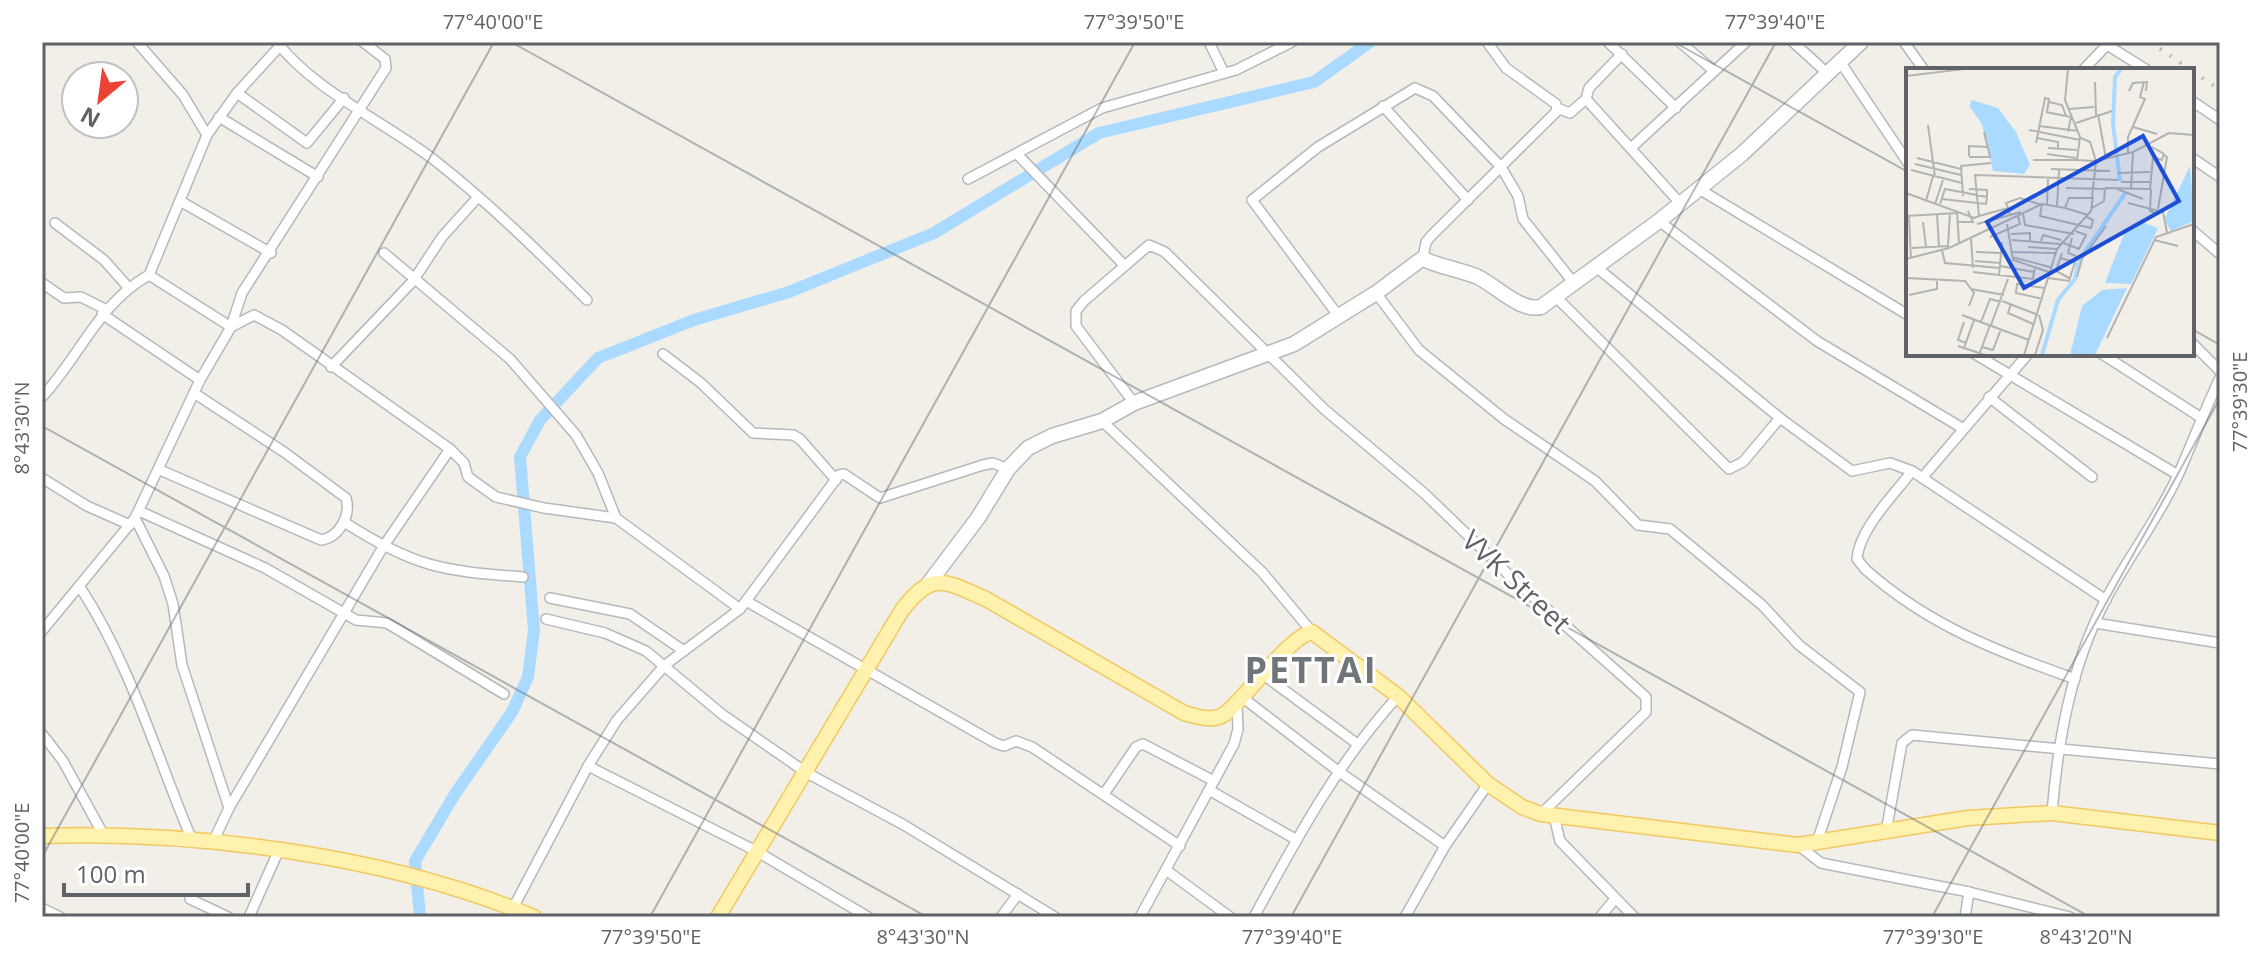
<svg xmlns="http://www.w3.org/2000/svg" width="2262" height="959" font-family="'Open Sans',sans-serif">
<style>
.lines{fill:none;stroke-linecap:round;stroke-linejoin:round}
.canal{stroke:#aadaff;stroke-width:12}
.street-casing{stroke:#b5b8bc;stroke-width:12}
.secondary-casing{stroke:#b6babf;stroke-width:17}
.primary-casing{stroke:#f2c960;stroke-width:17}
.street{stroke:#fff;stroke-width:9}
.secondary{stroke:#fff;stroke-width:14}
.primary{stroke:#fff2af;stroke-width:14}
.rail{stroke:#b6b7b8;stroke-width:4;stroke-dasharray:2 10;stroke-linecap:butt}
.ticks{fill:none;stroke:#5f6368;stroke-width:2;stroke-opacity:0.45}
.labels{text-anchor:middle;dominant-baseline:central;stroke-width:6;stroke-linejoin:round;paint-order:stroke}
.street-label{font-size:28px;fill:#5f6368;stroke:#fff}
.district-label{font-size:36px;font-weight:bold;letter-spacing:2px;fill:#70757a;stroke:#fff}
.inset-river{fill:none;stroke:#aadaff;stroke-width:4}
.inset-road{fill:none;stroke:#b3b3b1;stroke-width:2}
.view{fill:#1d4ed8;fill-opacity:0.15;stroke:#1d4ed8;stroke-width:4}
.inset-edge{fill:none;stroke:#5f6368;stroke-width:4}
.neatline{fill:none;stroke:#5f6368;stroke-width:3}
.ticks-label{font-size:20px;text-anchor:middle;fill:#5f6368}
</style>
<rect width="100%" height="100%" fill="#f1efe8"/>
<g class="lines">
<path class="canal" d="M420 917 415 861 455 794 512 712 528 677 534 630 520 457 540 420 598 358 694 320 789 292 934 233 1099 133 1314 82 1370 42"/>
<g class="street-casing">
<g id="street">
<path d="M137 42 183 95 207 135"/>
<path d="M277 42C312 89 386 123 433 159 488 202 538 251 587 300"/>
<path d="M1209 42 1224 73"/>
<path d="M1608 42 1676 108"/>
<path d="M1680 42 1714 71"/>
<path d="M1793 42 1827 73"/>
<path d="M1904 42 1924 70"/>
<path d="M1622 54 1589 88 1586 99 1680 203"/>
<path d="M1841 63 1908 163"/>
<path d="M2083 70 2107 45 2147 70"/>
<path d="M237 93 307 143 344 98"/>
<path d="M2192 101 2220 120"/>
<path d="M1383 106 1468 200"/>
<path d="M1557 108 1570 113 1586 99"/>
<path d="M219 117 318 177"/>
<path d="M1632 147 1746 42"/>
<path d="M1017 154 1123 264"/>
<path d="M2192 158 2220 177"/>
<path d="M968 179 1102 108 1236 70 1292 42"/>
<path d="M1699 189 1908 315"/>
<path d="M180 201 271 253"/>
<path d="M1659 221 1817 341 1962 428"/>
<path d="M55 223 104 260 128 287"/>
<path d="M2192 230 2220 254"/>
<path d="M384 253 510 359 576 435 598 473 616 518"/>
<path d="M1423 258 1426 242 1431 236 1557 111 1556 104 1506 68 1487 42"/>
<path d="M1595 266 1780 418 1852 471 1890 463 1912 471 2106 600"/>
<path d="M149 275 231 327 242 293 386 68 385 59 363 42"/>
<path d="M42 283 64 298 81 297 105 309"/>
<path d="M1376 293 1419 350 1504 419 1595 481 1638 525 1670 529 1762 605 1799 645 1860 692 1842 767 1816 845"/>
<path d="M1556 297 1729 469 1743 462 1780 418"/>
<path d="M102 314 200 380"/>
<path d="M1340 318 1252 200 1318 147 1415 88 1433 96 1501 167 1518 196 1523 219 1573 282"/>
<path d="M2192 343 2220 371"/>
<path d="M663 354 701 383 753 433 793 435 800 439 836 480"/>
<path d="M1975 354 2178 475"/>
<path d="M2102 354 2200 417"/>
<path d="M331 367 413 281 442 237 478 197"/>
<path d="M42 397C80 356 99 303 149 275L207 135 237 93 280 46"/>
<path d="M1989 397 2092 477"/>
<path d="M1134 403 1076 326V311L1084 301 1149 245 1165 252 1324 409 1425 494 1512 578 1646 697V712L1541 814"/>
<path d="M1102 421 1262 572 1312 632"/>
<path d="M160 470 321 540C340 537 351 515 346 498L284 452 194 393"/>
<path d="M1912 471C1894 495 1859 529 1857 559L1865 569C1929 626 1995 650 2075 679"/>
<path d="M42 478 87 506 130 525"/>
<path d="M1922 478 2028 354"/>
<path d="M139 511 265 568 356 620 387 623 504 694"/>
<path d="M135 518 164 576 173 604 182 665 229 808"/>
<path d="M344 522C414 567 442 571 523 577"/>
<path d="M80 587C131 665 156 755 192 840"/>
<path d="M550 598 630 614 684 651"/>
<path d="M746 601 995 743 1004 746 1016 741 1032 747 1180 846"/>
<path d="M546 619 605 633 646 651 723 715 807 773 904 825 1055 917"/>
<path d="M2095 623 2220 643"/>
<path d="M42 631 135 518 200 380 231 327 254 315 282 330 450 449 464 463 468 477 496 497 544 508 616 518 740 609"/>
<path d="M1265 676 1356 743"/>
<path d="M1242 697 1338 771 1445 846"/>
<path d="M42 734 63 761 103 834"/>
<path d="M588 766 756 851 868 917"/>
<path d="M1209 790 1297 840"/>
<path d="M1104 794 1136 747 1143 744 1214 781"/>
<path d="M2052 813C2058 739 2071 667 2105 601 2128 557 2159 518 2179 473 2193 441 2205 409 2220 378"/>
<path d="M1554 816 1560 841 1634 917"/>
<path d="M1886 832 1902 743 1912 735 2220 764"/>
<path d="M213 842 229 808 383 547 450 449"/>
<path d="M1798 845 1821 863 1969 892 2070 917"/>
<path d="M1166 870 1230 917"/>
<path d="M190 899 228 917"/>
<path d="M42 908 60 917"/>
<path d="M513 908 588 766 617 720 665 665 740 609 839 475 844 474 880 498 983 465 993 463 1008 469"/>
<path d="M249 917 278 852"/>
<path d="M1001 917 1018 894"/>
<path d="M1140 917 1234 744 1238 729 1237 705"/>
<path d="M1254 917C1298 836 1336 765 1398 696"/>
<path d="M1405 917 1445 846 1488 784"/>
<path d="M1600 917 1615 899"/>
<path d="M1965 917 1969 892"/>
</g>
</g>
<g class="secondary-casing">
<path id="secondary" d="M929 583 978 518 1008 469 1028 448 1052 436 1102 421 1134 403 1294 344 1376 293 1423 258C1429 264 1465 271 1478 277 1496 286 1521 312 1541 307L1659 221 1742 154 1861 42"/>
</g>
<g class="primary-casing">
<g id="primary">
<path d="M42 836C198 831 391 856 534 917"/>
<path d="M718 917 902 610C933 570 944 581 986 599L1184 713C1198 717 1212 722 1225 714 1248 695 1289 637 1312 632L1398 696 1488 784 1522 807 1541 814 1798 845 1968 818 2052 813 2220 833"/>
</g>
</g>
<use href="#street" class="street"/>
<use href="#secondary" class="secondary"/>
<use href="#primary" class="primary"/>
<g class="rail">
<path d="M2150 42 2191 70"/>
<path d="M2192 71 2220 90"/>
</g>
</g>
<path class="ticks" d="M511 42 2090 917M1674 42 1908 172M2192 329 2220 345M42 426 927 917M42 857 494 42M650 917 1135 42M1291 917 1776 42M1932 917 2220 398"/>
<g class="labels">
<g class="street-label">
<text transform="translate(1517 581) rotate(43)">VVK Street</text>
</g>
<g class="district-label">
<text x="1311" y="669">PETTAI</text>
</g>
</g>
<g transform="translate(1906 68)">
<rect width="288" height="288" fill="#f1efe8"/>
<path d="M66 32 92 40 110 64 124 97 118 106 87 103 76 56 63 38ZM284 98 288 153 265 163 258 152ZM233 153 252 160 229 208 225 216 199 215 218 166ZM221 220 189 287H164L176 238 196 222Z" fill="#aadaff"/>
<path class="inset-river" d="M214 113 207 56 209 9 215 1M172 194 220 124M136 287 152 232 169 211 172 195"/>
<path class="inset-road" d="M162 1 159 32 174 69 171 92 189 93M0 8 58 1M189 14 190 47M223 23 227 15 241 14 240 23M143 34 156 37 160 48M163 41 188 39M140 44 165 49 162 64M192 46 200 91M170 55 206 43M22 57 29 109M133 58 172 63M227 59 251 66M123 62 174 72M131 70 152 74V81M175 70 184 74 190 93M130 75 139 30 143 31 141 44M246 79 258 86 256 92 247 89M142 80 171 82M141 86 170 90M222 86V69L239 31 234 29 238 14M63 88V78L82 79M63 89H84L78 64M11 90 55 101M127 92H171M9 96 55 107M145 101 204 103M5 102 56 115M212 105 244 104M215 114H245M160 120 199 121M199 120 244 121 247 89 241 76M225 120 227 84M63 121 81 122V129M211 121 237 131M245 121 244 143 250 145M0 125 68 150 73 148 69 107 212 112M57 128 55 98 85 95M36 131 80 136 81 129M20 133 27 108M222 135 257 144 261 165M29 136 37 112M34 136 39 121 81 129M136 136 134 148 185 160 187 152 181 149M141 136 142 111M151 139 153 102M102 140 100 135 114 130 136 137M159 140 182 147M186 140 198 133 199 120M252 141 261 89 258 87M51 144 53 175M117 145 119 157 168 166M31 146 33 179M0 148 51 145M3 148 5 191M73 148 102 140 104 147M17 154 20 179M52 154H67L62 143M71 156 115 144M101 156 107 192 143 204M105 166 124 165V174M84 169 114 156 112 148M166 170 162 185 170 188M65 171 67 200M106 172 154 176M248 172 272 178M135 173 137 167 155 172M155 174 173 181 180 167 169 163M122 179 151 181M6 180 42 178 44 145M36 182 39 195 94 200M70 184 95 185M106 184 149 185M156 185 150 203 163 210M106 189 144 199M0 191 43 180 136 136 159 140 163 130H186L190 93 227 84 263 65 288 67M69 193 94 195M94 198 128 204M67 204 127 211 129 199M93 207 96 174M171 209 176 191 200 158M0 210 59 213 68 225 63 238M142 210 163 213 169 194 154 190M65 221 98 227M3 227 31 221V211M137 231 110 225 111 216 139 220M96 233 132 247M105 236 102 245 127 256M56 247 123 272M58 254 52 272 60 275M75 254 84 231 95 234M85 257 102 211M201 270 250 169 288 156M52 278 79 287M76 279 87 282 95 261M58 280 68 252M73 287 84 257M118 287 151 181 185 143 187 129M129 287 137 262 133 247"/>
<path class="view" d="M237 68 273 133 118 220 81 154Z"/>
<rect width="288" height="288" class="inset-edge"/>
</g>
<rect width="2262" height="959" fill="none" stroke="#ffffff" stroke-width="88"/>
<g transform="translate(100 100) rotate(209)"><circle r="38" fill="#ffffff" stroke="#bfc1c3" stroke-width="2"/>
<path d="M0-6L14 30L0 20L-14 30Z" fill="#ea4335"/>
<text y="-12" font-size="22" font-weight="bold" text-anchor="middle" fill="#5f6368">N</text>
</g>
<path d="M64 883v12h184v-12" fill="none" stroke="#5f6368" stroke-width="4"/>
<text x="76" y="883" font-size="24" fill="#5f6368" stroke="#ffffff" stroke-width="6" paint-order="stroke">100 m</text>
<rect x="44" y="44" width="2174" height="871" class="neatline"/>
<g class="ticks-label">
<text x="493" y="29">77°40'00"E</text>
<text x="1134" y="29">77°39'50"E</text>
<text x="1775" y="29">77°39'40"E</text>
<text transform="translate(2240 402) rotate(-90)" y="7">77°39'30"E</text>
<text transform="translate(22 428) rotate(-90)" y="7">8°43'30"N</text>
<text transform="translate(22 853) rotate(-90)" y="7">77°40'00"E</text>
<text x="651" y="944">77°39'50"E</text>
<text x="923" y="944">8°43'30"N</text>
<text x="1292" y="944">77°39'40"E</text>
<text x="1933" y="944">77°39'30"E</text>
<text x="2086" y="944">8°43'20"N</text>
</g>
</svg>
